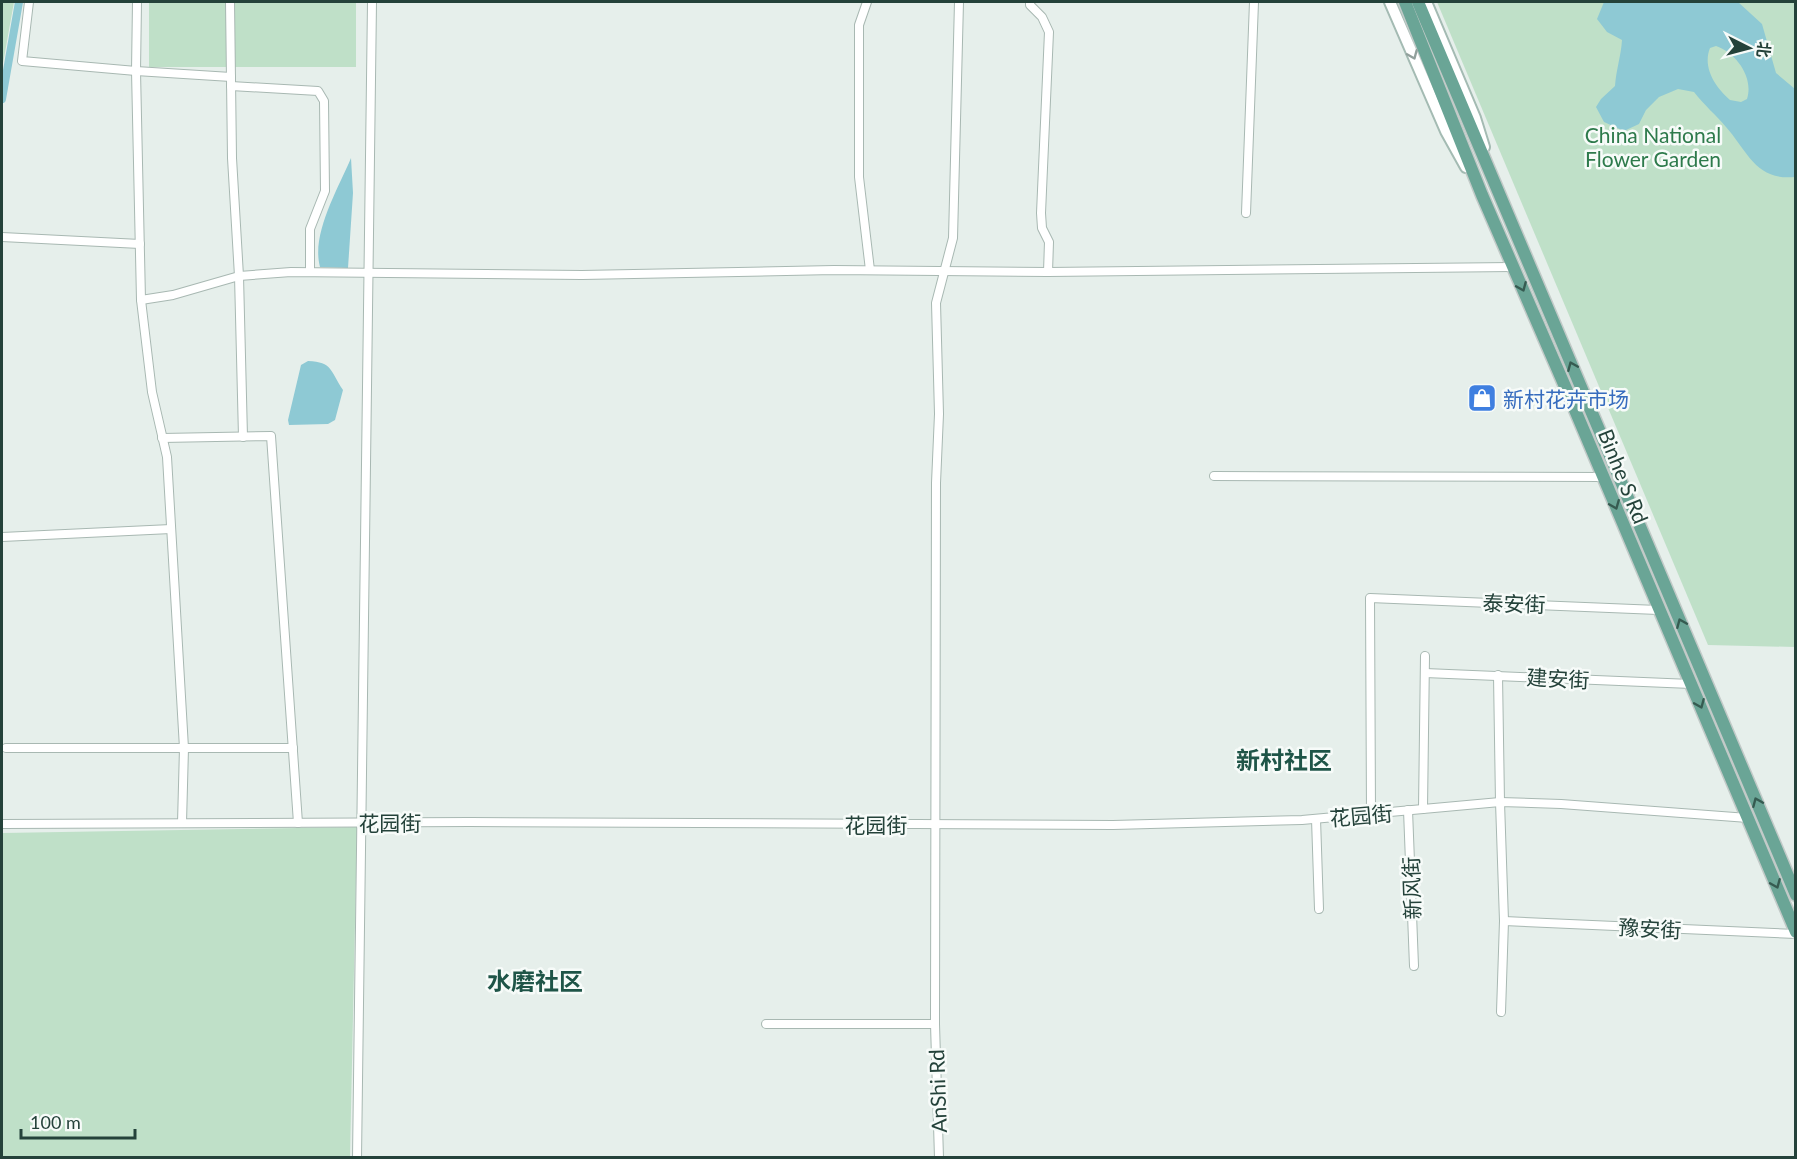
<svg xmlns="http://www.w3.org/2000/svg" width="1797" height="1159" font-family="Lato,'Noto Sans SC',sans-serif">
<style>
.green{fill:#bfe0c8}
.water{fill:#8ec9d4;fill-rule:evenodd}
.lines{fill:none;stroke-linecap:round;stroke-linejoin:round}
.canal{stroke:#8ec9d4;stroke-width:8}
.street-casing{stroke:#a8b8b2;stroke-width:10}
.secondary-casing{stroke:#a4bbb3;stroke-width:14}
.primary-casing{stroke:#c2cac8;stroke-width:15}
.street{stroke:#fff;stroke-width:8}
.secondary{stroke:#fff;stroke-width:10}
.primary{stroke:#6aa596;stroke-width:12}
.oneway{stroke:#92a09c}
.oneway2{stroke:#365b51}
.labels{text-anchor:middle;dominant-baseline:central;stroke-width:5;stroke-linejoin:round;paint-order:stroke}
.park-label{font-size:21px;fill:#2d7a4b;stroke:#f7fbf9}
.shop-label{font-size:21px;fill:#366cbe;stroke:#f7fbf9;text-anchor:start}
.street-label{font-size:21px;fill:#24423a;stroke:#f7fbf9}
.quarter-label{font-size:24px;font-weight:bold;fill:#1f5548;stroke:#f7fbf9}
</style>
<rect width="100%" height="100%" fill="#e6efeb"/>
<g class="green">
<path d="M2 2H14L2 69Z"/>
<rect x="149" y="2" width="207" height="65"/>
<path d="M1437 2H1795V647L1708 645Z"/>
<path d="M357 827 350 1157H2V833Z"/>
</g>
<g class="water">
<path d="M1604 2H1738L1762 24 1776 73 1795 89V177C1756 181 1748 152 1726 127 1716 115 1704 105 1694 92L1678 89 1659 97 1646 110 1639 124 1624 131 1604 122 1596 107 1601 99 1615 86C1616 70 1621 56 1622 40L1607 32 1597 19ZM1716 46C1736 53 1754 77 1747 99L1741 102 1730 100C1716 88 1702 68 1710 48Z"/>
<path d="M351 158 353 193 348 268 320 267C311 234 338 189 351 158Z"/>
<path d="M308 361C333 362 330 371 343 390L335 420 328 424 289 425 288 420 301 365Z"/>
</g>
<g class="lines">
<path class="canal" d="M2 99 19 2"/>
<g class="street-casing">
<g id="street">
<path d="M29 2 22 61 136 71 231 77"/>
<path d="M137 2 136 71 141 300 152 392 167 457 184 748 182 823"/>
<path d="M230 2 232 158 239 276 243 437"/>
<path d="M867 2 859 25V177L870 270"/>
<path d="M1030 2V5L1042 17 1049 32 1041 213 1042 228 1049 242 1048 272"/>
<path d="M231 86 318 91 324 101 325 191 310 229V272"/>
<path d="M1246 213 1254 2"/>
<path d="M2 237 140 244"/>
<path d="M141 300 173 295 239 276 291 272 582 275 834 270 1048 272 1513 267"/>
<path d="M162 438 271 436 298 823"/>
<path d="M1214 476 1603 477"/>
<path d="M2 537 171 529"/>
<path d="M1425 673 1691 684"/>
<path d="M1498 675 1500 802 1504 921 1501 1012"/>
<path d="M6 748H293"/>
<path d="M1423 809 1425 656"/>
<path d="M1408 810 1414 966"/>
<path d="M1371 814 1370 598 1658 610"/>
<path d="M1316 819 1319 909"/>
<path d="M2 824 470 822 1113 825 1302 820 1500 802 1561 804 1748 818"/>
<path d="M1504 921 1796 934"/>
<path d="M766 1024H935L936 483 939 414 936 303 953 238 959 2"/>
<path d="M935 1024 939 1158"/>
<path d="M357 1158 372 2"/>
</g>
</g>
<g class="secondary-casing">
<g id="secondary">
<path d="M1390 2 1446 131 1466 167"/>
<path d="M1426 2 1475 118 1484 147"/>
</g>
</g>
<g class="primary-casing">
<g id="primary">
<path d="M1405 2 1482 195 1567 391 1796 932"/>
<path d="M1418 2 1796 895"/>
</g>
</g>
<use href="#street" class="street"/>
<use href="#secondary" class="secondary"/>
<use href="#primary" class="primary"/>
</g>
<defs><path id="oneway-chevron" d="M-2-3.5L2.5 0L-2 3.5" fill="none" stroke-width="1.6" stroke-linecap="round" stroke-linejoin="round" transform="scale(1.5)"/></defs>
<use class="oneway" href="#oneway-chevron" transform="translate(1413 55) rotate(67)"/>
<g class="oneway2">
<use href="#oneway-chevron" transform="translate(1522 287) rotate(67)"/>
<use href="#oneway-chevron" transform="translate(1572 366) rotate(-113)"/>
<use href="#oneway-chevron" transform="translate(1615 505) rotate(68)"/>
<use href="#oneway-chevron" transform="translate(1681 623) rotate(-113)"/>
<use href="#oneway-chevron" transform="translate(1700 704) rotate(67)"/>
<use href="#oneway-chevron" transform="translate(1757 802) rotate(-113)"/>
<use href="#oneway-chevron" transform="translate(1776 884) rotate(67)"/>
</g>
<defs>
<g id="shop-square" transform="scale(1.5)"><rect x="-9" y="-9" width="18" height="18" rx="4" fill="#3f7fe0" stroke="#f7fbf9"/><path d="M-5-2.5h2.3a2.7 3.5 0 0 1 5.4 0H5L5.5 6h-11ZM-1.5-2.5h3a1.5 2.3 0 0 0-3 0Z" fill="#fff"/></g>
</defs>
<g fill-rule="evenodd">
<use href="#shop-square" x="1482" y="398"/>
</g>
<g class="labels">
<g class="park-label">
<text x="1653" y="134">China National<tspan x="1653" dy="24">Flower Garden</tspan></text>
</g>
<g class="shop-label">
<text x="1503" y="398">新村花卉市场</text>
</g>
<g class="street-label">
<text transform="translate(1624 476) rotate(68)">Binhe S Rd</text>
<text transform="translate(1514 603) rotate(2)">泰安街</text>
<text transform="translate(1558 678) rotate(3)">建安街</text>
<text transform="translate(1361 815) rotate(-5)">花园街</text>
<text x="390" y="822">花园街</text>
<text x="876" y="824">花园街</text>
<text transform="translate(1411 888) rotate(-92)">新风街</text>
<text transform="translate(1650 928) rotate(3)">豫安街</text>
<text transform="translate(937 1091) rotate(-92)">AnShi Rd</text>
</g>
<g class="quarter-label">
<text x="1284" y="759">新村社区</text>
<text x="535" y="980">水磨社区</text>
</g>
</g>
<rect width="1797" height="1159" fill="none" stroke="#24423a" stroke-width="6"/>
<g transform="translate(1749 48) rotate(96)" stroke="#f7fbf9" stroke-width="4.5" paint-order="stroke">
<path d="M0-4.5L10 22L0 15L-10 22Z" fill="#24423a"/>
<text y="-9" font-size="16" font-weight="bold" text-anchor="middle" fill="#24423a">北</text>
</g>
<path d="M21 1129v9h114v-9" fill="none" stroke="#24423a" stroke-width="3"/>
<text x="30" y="1129" font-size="18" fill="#24423a" stroke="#f7fbf9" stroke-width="4.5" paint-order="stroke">100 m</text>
</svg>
